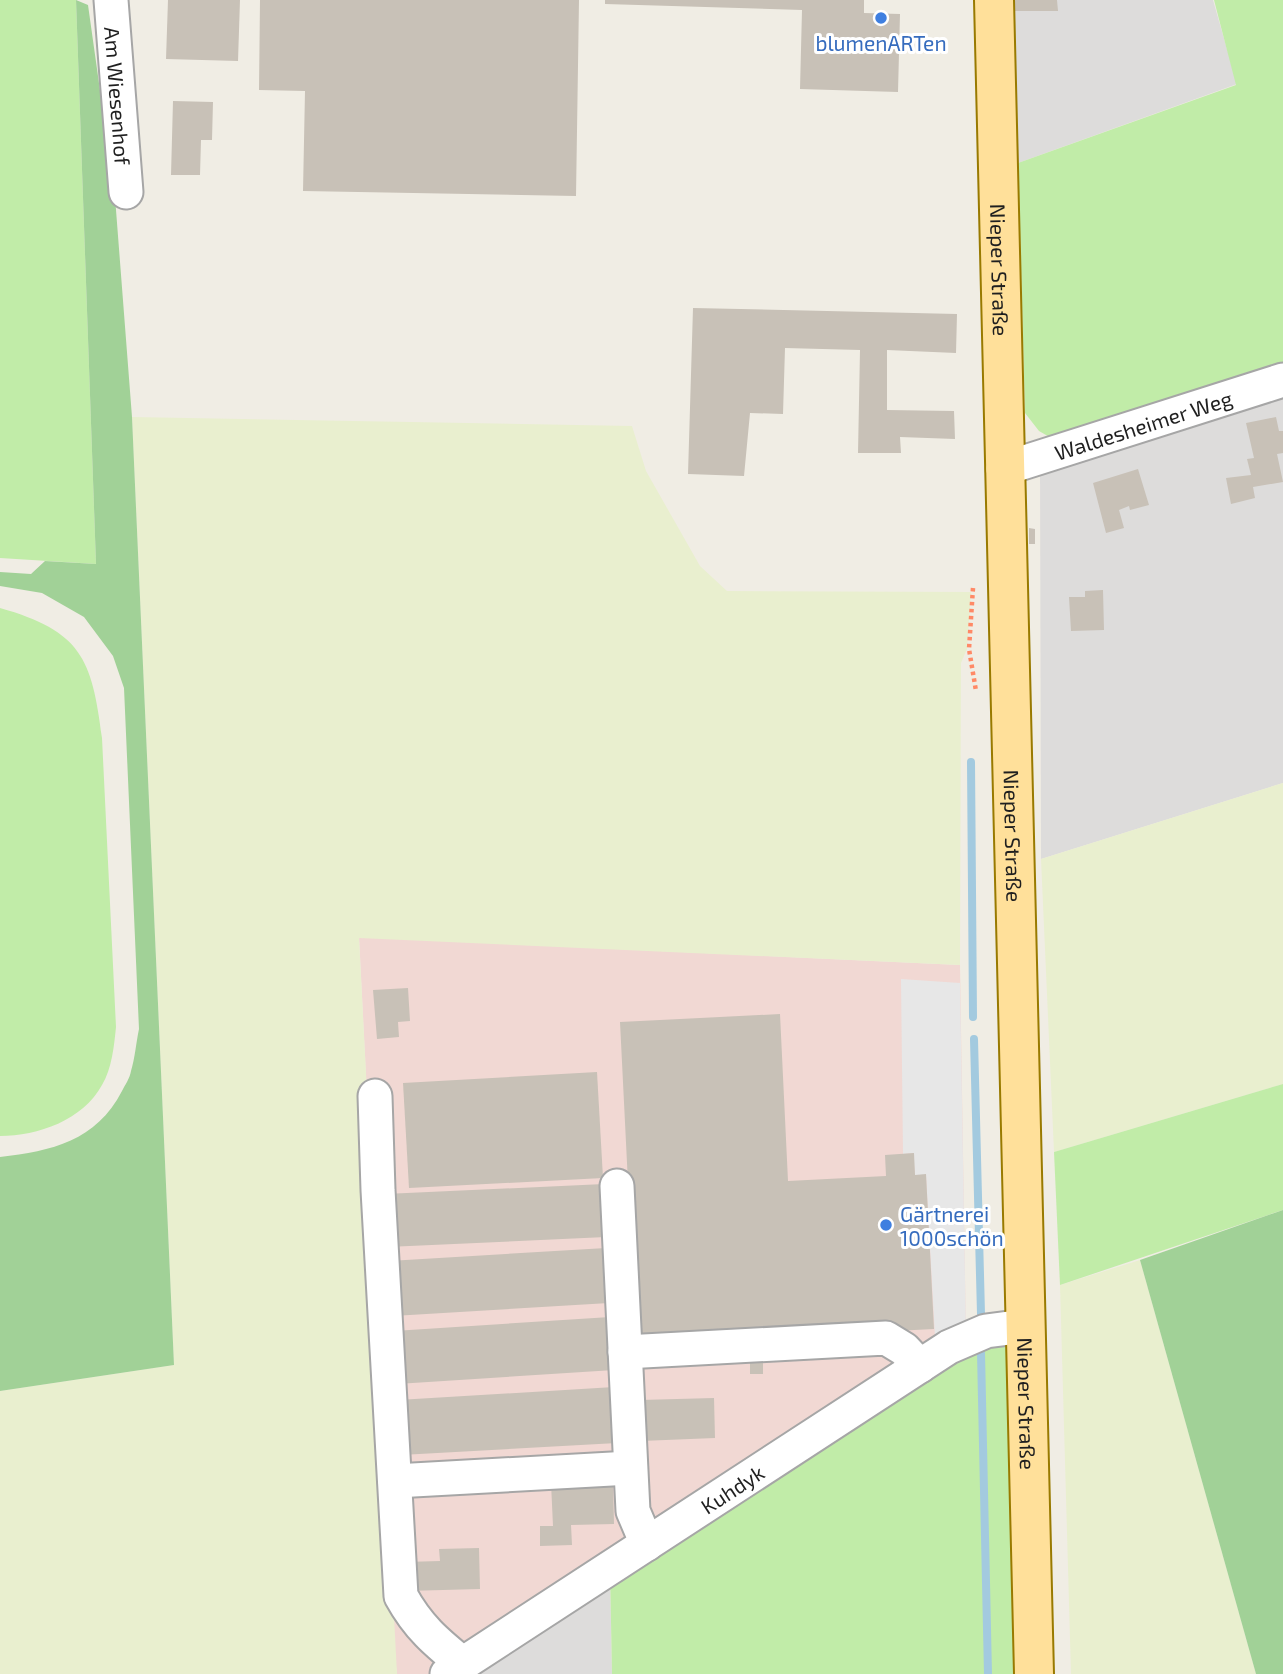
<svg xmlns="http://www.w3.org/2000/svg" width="1283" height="1674" font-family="'Exo 2',sans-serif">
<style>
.residential{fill:#dddcdb}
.commercial{fill:#f1d8d3}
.farmland{fill:#e9efcf}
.grass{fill:#c1eca8}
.forest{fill:#a1d197}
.parking{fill:#e7e7e7}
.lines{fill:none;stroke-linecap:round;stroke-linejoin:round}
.stream{stroke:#a3cadf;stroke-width:8}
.building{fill:#c8c1b7}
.minor-casing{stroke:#a6a6a6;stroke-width:37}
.major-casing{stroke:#997a00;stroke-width:42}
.path{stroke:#ff8966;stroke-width:4.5;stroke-dasharray:3.5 3.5;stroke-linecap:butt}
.minor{stroke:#fff;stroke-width:33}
.major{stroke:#ffe09a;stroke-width:38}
.shop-dot{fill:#3f7fe0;stroke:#fff;stroke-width:2.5}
.labels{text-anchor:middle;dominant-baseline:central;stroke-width:6;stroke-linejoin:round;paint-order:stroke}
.shop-label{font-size:21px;fill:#366cbe;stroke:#fff}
.street-label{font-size:21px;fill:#1f1f1f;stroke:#fff}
</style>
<rect width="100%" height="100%" fill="#f0ede4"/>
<g class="residential">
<path d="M1010 0H1213L1237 84 1018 163Z"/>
<path d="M1283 393V783L1041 859 1040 470Z"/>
<path d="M610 1570 612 1674H452Z"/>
</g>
<path class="commercial" d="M359 937 960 965 966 1338 444 1674H397L395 1657Z"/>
<g class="farmland">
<path d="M132 417 632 426 646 471 700 566 727 591 971 592 967 649 961 663 960 965 359 938 397 1674H0V1391L174 1365Z"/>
<path d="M1283 783V1084L1054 1152 1041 859Z"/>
<path d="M1140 1260 1256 1674H1071L1060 1285Z"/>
</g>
<g class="grass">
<path d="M0 0H76L96 564 0 558Z"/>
<path d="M1214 0H1283V367L1053 439 1039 431 1025 413 1018 163 1236 85Z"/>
<path d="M0 608C81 631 92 658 102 738L116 1027C114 1046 112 1068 102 1085 83 1120 38 1136 0 1136Z"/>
<path d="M1283 1084V1210L1060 1285 1054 1152Z"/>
<path d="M1006 1342 1016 1353 1023 1674H612L610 1570 975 1351Z"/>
</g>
<g class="forest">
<path d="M76 0 88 5 115 197 132 417 174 1365 0 1391V1157C52 1151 96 1141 122 1091 125 1085 130 1078 131 1071 135 1058 136 1043 139 1029L124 688 113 656 84 617 42 593 0 586V572L31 574 45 561 96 564Z"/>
<path d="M1283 1210V1674H1256L1140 1260Z"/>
</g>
<path class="parking" d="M901 979 960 983 966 1338 936 1355 926 1175H915L913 1153 903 1154Z"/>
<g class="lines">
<g class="stream">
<path d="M971 762 973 1017"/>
<path d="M974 1039 981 1314"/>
<path d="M981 1353 988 1674"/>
</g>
</g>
<g class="building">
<path d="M168 0H240L238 61 166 59Z"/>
<path d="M260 0H579L576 196 303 191 305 91 259 90Z"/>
<path d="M605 0H864V13L900 14 898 92 800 89 802 10 605 4Z"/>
<path d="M1013 0H1057L1058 11H1014Z"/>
<path d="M173 101 213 102 212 140H201L200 175H171Z"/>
<path d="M693 308 957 314 956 353 887 350V410L954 411 955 439 900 437 901 453H858L860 350 785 348 783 414 750 413 744 476 688 474Z"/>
<path d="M1276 417 1279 431H1283V453L1277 454 1283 482 1253 487 1255 498 1231 504 1226 478 1251 475 1247 459 1254 458 1246 423Z"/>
<path d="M1138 469 1149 505 1130 510 1129 506 1119 510 1124 528 1106 533 1093 483Z"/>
<path d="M1029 528 1035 529V544H1029Z"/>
<path d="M1103 590 1104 630 1071 631 1069 597H1085V591Z"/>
<path d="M408 988 410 1021 398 1022 399 1037 377 1039 373 990Z"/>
<path d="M780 1014 788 1181 886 1176 885 1155 914 1153 915 1175 926 1174 934 1329 636 1344 620 1022Z"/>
<path d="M597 1072 603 1178 409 1188 403 1083Z"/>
<path d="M604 1184 606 1237 387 1247 385 1194Z"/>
<path d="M606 1248 609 1303 393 1316 389 1261Z"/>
<path d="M610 1317 614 1370 397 1384 394 1331Z"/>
<rect x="750" y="1361" width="13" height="13"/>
<path d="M614 1387 617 1443 401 1455 398 1400Z"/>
<path d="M714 1398 715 1438 641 1441 640 1400Z"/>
<path d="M613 1481 614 1524 571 1525 572 1545 540 1546V1526H553L551 1483Z"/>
<path d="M479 1548 480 1589 406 1591 405 1562 440 1561 439 1549Z"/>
</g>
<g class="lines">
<g class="minor-casing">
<g id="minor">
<path id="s1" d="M111 0 126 192"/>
<path id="s2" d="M1003 469 1283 380"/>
<path d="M375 1096 378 1190 401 1596C418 1627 436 1642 463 1664"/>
<path d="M617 1186 633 1511 647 1544"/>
<path d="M625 1352 886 1338 904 1349 920 1366"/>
<path d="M395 1481 630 1468"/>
<path id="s3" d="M447 1674 949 1347 986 1331 1025 1326"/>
</g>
</g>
<g class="major-casing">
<g id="major">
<path id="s4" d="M994 0 1034 1674"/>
</g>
</g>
<path class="path" d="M973 588 969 649 976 691"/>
<use href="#minor" class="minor"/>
<use href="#major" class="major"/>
</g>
<g class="shop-dot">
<circle cx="881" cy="18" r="7"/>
<circle cx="886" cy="1225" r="7"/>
</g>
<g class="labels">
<g class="shop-label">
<text x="881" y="42">blumenARTen</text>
<text x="900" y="1213" text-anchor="start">Gärtnerei<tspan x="900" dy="24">1000schön</tspan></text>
</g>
<g class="street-label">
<text stroke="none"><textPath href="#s1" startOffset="96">Am Wiesenhof</textPath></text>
<text stroke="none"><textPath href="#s4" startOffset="270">Nieper Straße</textPath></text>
<text stroke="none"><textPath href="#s2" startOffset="147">Waldesheimer Weg</textPath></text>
<text stroke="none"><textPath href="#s4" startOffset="836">Nieper Straße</textPath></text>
<text stroke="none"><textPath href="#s4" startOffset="1404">Nieper Straße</textPath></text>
<text stroke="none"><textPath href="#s3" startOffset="340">Kuhdyk</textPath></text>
</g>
</g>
</svg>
